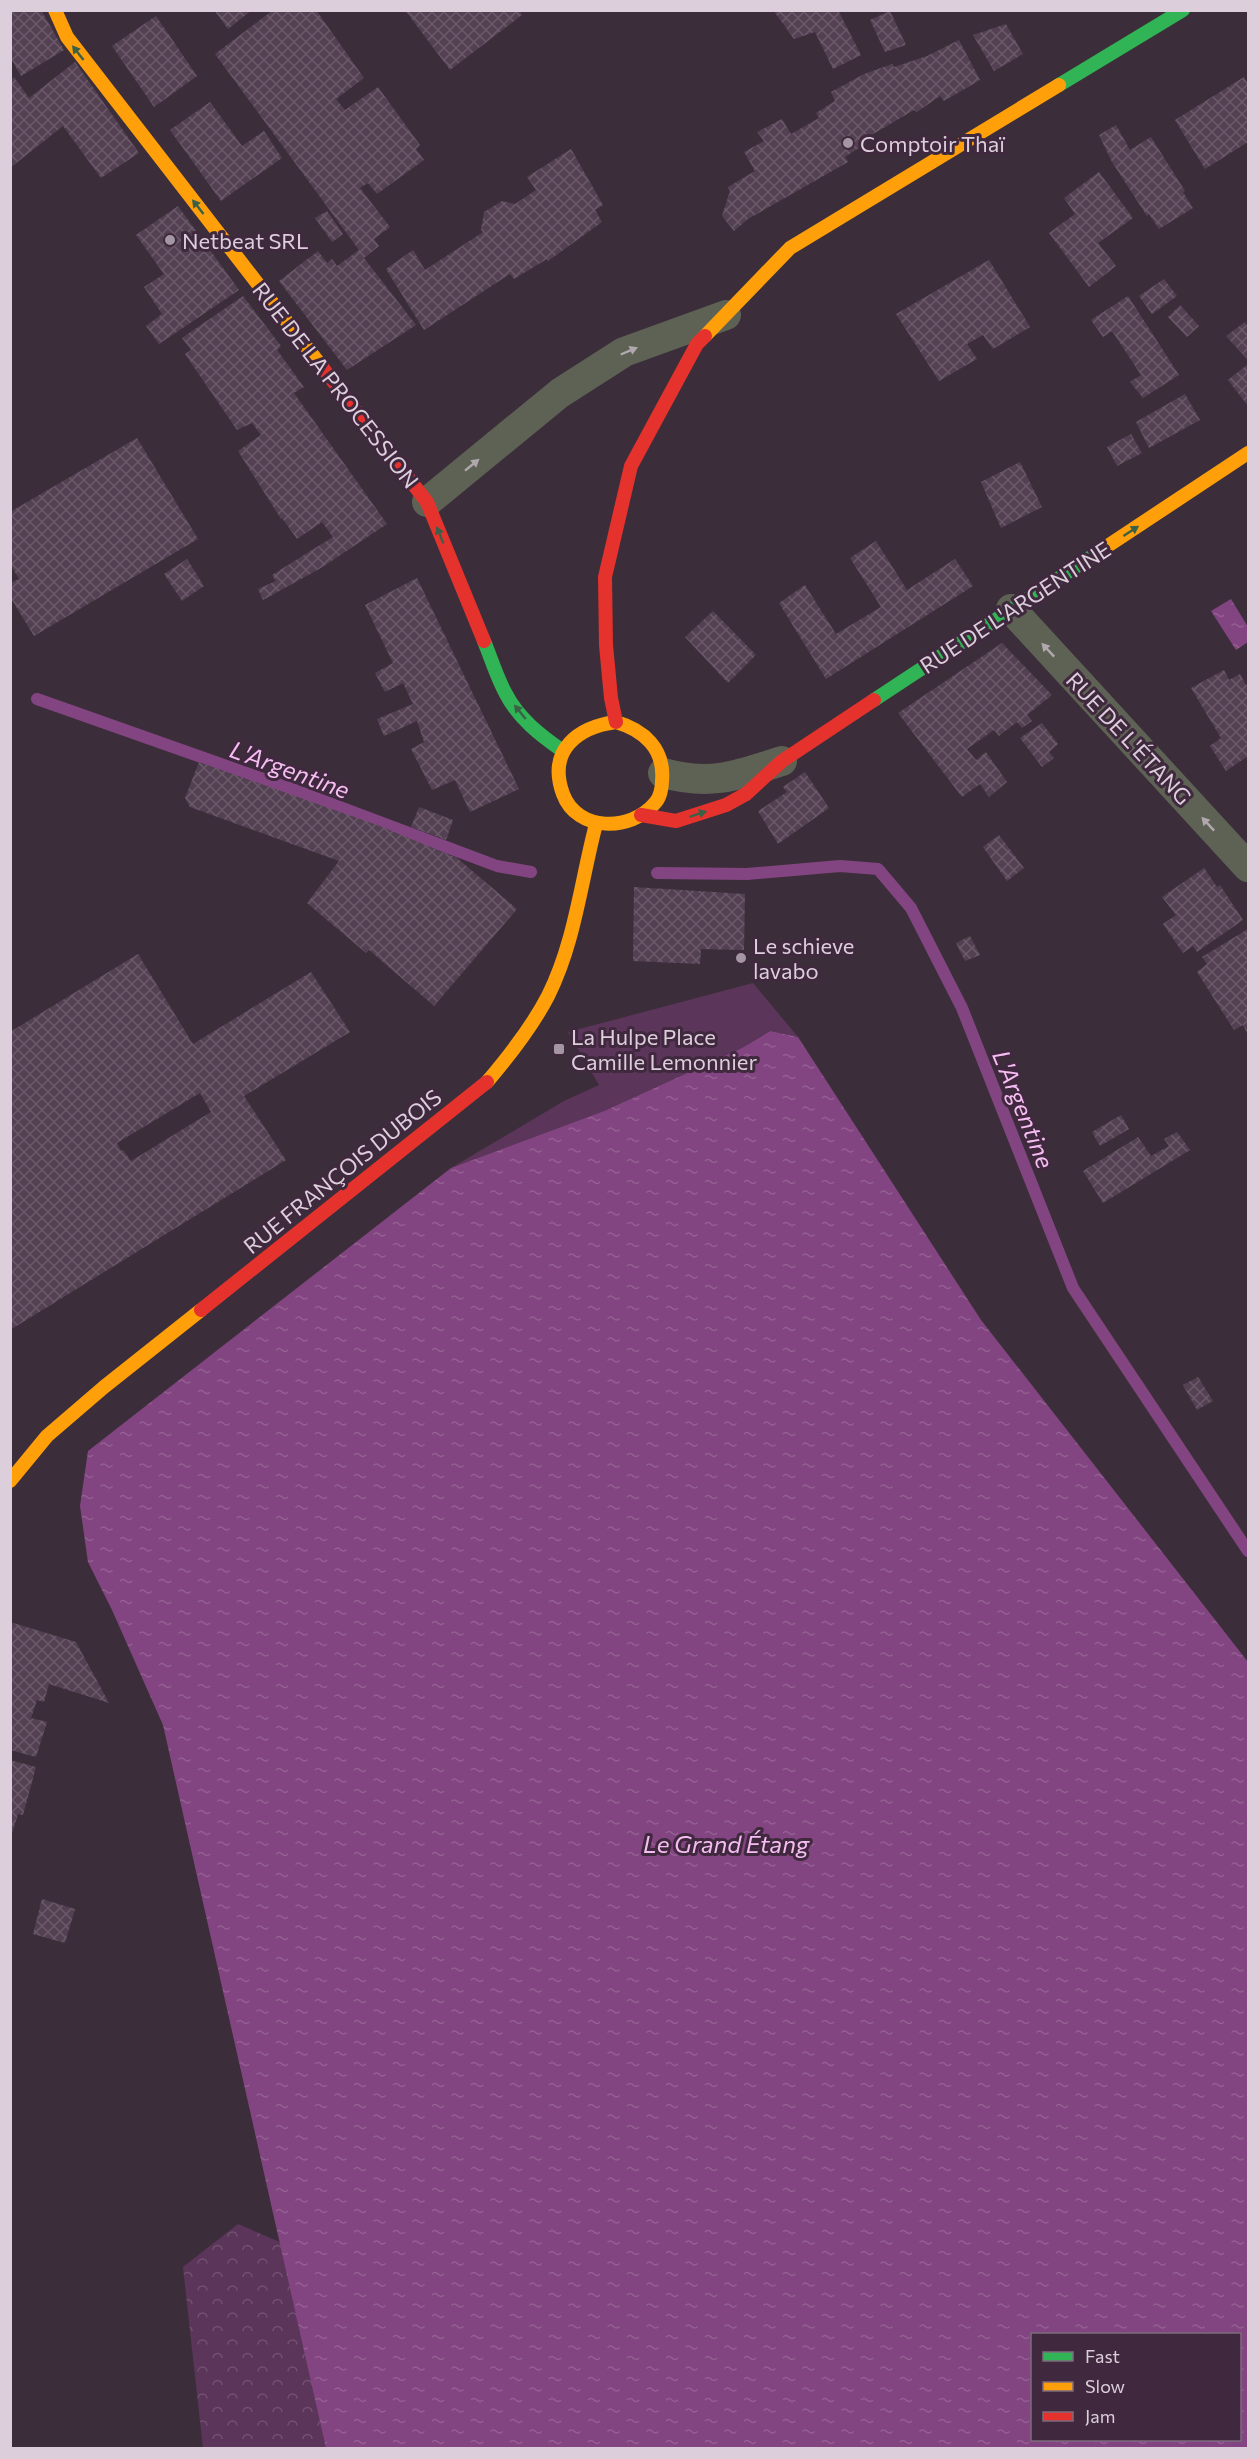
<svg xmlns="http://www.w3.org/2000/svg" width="1259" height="2459" font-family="Commissioner,sans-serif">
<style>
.green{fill:#5c355a}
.forest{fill:url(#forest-crowns)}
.water{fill:url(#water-ripples);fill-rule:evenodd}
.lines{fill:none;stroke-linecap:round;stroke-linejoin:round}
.stream{stroke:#834581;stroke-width:12}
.building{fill:url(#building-cross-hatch);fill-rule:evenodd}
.street{stroke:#5e6255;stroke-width:30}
.fast{stroke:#30b455;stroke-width:14}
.slow{stroke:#ff9f0a;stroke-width:14}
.jam{stroke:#e5322d;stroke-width:14}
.oneway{fill:#3a6147}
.oneway2{fill:#b0a8ac}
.poi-dot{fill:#a496a3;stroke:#40293e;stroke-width:2}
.labels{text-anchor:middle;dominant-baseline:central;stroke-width:6;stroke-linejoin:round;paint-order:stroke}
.poi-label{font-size:22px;fill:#dccedb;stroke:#40293e;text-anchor:start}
.street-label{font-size:22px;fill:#dccedb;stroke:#40293e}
.water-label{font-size:24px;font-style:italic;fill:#f5bdf2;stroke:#40293e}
</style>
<defs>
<pattern id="forest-crowns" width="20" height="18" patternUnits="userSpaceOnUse" patternTransform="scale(1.5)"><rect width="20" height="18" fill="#5c355a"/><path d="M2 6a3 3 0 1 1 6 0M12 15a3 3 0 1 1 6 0" fill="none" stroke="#735171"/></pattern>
<pattern id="water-ripples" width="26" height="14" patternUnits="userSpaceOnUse" patternTransform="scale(1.5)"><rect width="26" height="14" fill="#834581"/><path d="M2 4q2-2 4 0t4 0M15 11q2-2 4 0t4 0" fill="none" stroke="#945f92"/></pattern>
<pattern id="building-cross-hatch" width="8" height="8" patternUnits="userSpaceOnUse" patternTransform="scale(1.5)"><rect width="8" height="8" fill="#534052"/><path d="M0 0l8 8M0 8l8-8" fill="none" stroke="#6b5a6a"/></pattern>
</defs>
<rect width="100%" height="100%" fill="#3b2e3a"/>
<path class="green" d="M753 983 798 1037 769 1031 742 1048 604 1111 451 1168 564 1101 599 1085 568 1032Z"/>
<path class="forest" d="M238 2224 282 2243 327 2448H203L183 2267Z"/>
<g class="water">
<path d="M1231 599 1248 627V642L1236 650 1211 611Z"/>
<path d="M770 1031 798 1037 981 1320 1248 1662V2448H326L163 1725 112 1610 88 1562 80 1506 88 1451 451 1168 604 1111 742 1048ZM1032 2334H1240V2440H1032Z"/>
</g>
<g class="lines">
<g class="stream">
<path d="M37 699 289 788 497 866 531 872"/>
<path d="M657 873 747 874 840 866 878 869 911 908 962 1008 1073 1288 1248 1551"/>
</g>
</g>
<g class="building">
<path d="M10 10H41L64 50 21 76 10 57Z"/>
<path d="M214 10H252L228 29Z"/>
<path d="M273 10H316L364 78 336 99 345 110 378 87 420 145 416 149 424 160 377 194 368 183 360 188 390 227 374 239 379 246 364 258 416 325 347 370 279 281 318 251 327 263 332 259 337 266 359 250 215 54Z"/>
<path d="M405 10H519L522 15 450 70Z"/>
<path d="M773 10H838L861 55 833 69 815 32 794 39Z"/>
<path d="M890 11 906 45 885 52 870 20Z"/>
<path d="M156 16 197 76 154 107 112 46Z"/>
<path d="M1006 24 1023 54 994 71 973 35Z"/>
<path d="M959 40 980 80 944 101 940 96 917 112 914 110 863 140 865 144 845 157 848 162 748 219 734 231 722 216 730 191 728 187 755 171 744 152 764 141 757 132 782 119 791 134 819 118 816 113 835 101 831 92 864 74 892 64 894 67 927 56Z"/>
<path d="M75 62 139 153 101 178 63 126 10 168V80L14 77 29 98Z"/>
<path d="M1244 77 1248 84V142L1205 169 1175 120Z"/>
<path d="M210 102 242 146 264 131 282 158 221 201 170 130Z"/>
<path d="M1116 125 1130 150 1151 137 1185 191 1183 192 1193 208 1159 229 1149 214 1147 216 1112 162 1099 135Z"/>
<path d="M571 149 603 205 595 210 602 222 548 261 547 259 514 279 510 274 424 330 386 269 413 250 425 270 483 232 481 230 484 212 502 201 515 204 536 190 527 177Z"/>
<path d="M1099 172 1133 218 1098 243 1116 266 1089 287 1049 233 1075 214 1064 198Z"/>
<path d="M178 206 239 290 159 344 146 326 162 314 144 287 164 274 136 235Z"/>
<path d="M327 211 343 234 332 242 315 218Z"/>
<path d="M989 260 1030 327 993 349 983 335 967 344 977 359 939 381 896 314Z"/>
<path d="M1164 279 1177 296 1152 314 1139 296Z"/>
<path d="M243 296 281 346 277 350 304 387 294 393 387 524 321 568 263 600 258 589 276 581 272 575 333 537 322 522 297 539 282 518 281 519 238 451 261 435 252 423 237 430 185 354 191 350 182 338Z"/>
<path d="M1128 296 1179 375 1143 398 1130 382 1141 375 1112 331 1103 337 1091 320Z"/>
<path d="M1180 305 1199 326 1187 337 1168 317Z"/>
<path d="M1245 322 1248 327V360L1226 336Z"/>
<path d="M1248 364V406L1228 380Z"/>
<path d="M1185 394 1200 420 1149 448 1136 422Z"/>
<path d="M1131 434 1142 453 1117 466 1107 447Z"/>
<path d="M137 438 198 539 34 636 10 597V583L19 579 10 564V512Z"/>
<path d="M1020 462 1042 507 1001 528 981 482Z"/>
<path d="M876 541 907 590 955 559 973 586 826 679 779 603 805 585 836 634 881 607 850 558Z"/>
<path d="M187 559 204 586 182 601 164 574Z"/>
<path d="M417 578 519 789 470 812 455 780 432 790 411 749 424 742 417 721 384 736 377 719 413 704 403 683 385 692 375 673 393 663 365 605Z"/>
<path d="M713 611 756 655 728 683 685 637Z"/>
<path d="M1002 643 1052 695 1027 715 1032 721 1022 728 1017 722 999 736 994 730 967 749 976 760 986 752 1007 782 989 797 980 784 962 797 898 713Z"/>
<path d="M1224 670 1229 680 1240 674 1246 685 1248 684V756L1226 771 1210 746 1221 738 1191 688Z"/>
<path d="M1042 723 1058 744 1049 752 1054 758 1042 767 1020 738Z"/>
<path d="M199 762 380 826 457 858 517 909 434 1006 369 950 366 953 307 903 339 861 190 807 185 798Z"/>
<path d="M805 772 829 808 778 844 758 811 787 792 783 787Z"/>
<path d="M419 807 453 820 446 840 411 827Z"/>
<path d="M999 835 1024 868 1007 881 983 847Z"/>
<path d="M1204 868 1217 887 1220 885 1243 920 1197 952 1193 946 1183 953 1163 924 1176 915 1162 897Z"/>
<path d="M634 887 745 894 744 950 701 949 700 964 633 961Z"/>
<path d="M1248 929V1035L1243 1025 1234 1030 1197 972 1207 964 1202 957Z"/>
<path d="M970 936 980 955 965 961 956 943Z"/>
<path d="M138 954 193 1044 311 972 350 1032 244 1096 286 1160 10 1330V1032ZM200 1093 211 1112 131 1161 123 1150 121 1151 117 1143Z"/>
<path d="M1121 1115 1129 1129 1100 1146 1092 1132Z"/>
<path d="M1177 1132 1190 1150 1103 1203 1083 1171 1138 1137 1151 1156 1169 1146 1164 1139Z"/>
<path d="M1198 1377 1213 1401 1197 1410 1183 1385Z"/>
<path d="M10 1622 76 1642 109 1703 49 1684 44 1702 37 1700 31 1718 47 1722 36 1757 10 1750Z"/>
<path d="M10 1760 36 1767 23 1815 18 1814 11 1837Z"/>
<path d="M42 1899 75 1909 65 1943 33 1934Z"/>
</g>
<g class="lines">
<g class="street">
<path d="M427 502 560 393 624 352 726 315"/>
<path d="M1011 609 1248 867"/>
<path d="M663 773C711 786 736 776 782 761"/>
</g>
<g class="fast">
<path d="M1059 85 1183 10"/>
<path d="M484 641C491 658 497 678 506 694 518 718 541 736 563 751"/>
<path d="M874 700 1100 551"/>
</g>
<g class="slow">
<path d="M55 10 67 37 322 367"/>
<path d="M705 336 790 248 1059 85"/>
<path d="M1100 551 1248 453"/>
<path d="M616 722C644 730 665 749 662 781 662 788 660 798 655 803 631 832 577 832 563 794 547 750 578 727 616 722Z"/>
<path d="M487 1082C510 1055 532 1027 548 996 575 942 581 881 596 824"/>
<path d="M10 1481 47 1436 104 1387 201 1310"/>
</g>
<g class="jam">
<path d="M322 367 427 502 484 641"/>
<path d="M616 722 611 698 606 645 605 577 631 466 697 344 705 336"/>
<path d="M641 815 676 821 726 805 746 794 782 761 874 700"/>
<path d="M201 1310 487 1082"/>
</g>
</g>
<defs><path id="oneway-solid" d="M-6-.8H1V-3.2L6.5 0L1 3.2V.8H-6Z" transform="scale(1.5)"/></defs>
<g class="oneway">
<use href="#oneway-solid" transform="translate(78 53) rotate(-128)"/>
<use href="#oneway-solid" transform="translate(198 207) rotate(-128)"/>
<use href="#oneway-solid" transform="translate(1131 531) rotate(-33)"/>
<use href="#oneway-solid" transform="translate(440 535) rotate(-112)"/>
<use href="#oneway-solid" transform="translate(520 712) rotate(-129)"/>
<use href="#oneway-solid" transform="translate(698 814) rotate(-18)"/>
</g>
<g class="oneway2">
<use href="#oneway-solid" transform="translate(629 351) rotate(-23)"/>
<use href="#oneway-solid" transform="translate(472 465) rotate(-39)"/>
<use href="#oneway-solid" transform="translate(1048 650) rotate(-133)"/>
<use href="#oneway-solid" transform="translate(1208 824) rotate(-133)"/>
</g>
<g class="poi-dot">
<circle cx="848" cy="143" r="6"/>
<circle cx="170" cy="240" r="6"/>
<circle cx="741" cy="958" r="6"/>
<rect x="553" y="1043" width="12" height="12" rx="3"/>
</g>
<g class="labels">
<g class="poi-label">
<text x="860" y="143">Comptoir Thaï</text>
<text x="182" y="240">Netbeat SRL</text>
<text x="753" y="945">Le schieve<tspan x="753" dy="25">lavabo</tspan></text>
<text x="571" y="1036">La Hulpe Place<tspan x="571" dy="25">Camille Lemonnier</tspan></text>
</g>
<g class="street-label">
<text transform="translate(336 385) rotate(52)">RUE DE LA PROCESSION</text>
<text transform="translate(1015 607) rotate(-33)">RUE DE L'ARGENTINE</text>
<text transform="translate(1129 738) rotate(47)">RUE DE L'ÉTANG</text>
<text transform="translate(342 1171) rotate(-39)">RUE FRANÇOIS DUBOIS</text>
</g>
<g class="water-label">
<text transform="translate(290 769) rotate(20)">L'Argentine</text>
<text transform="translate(1024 1109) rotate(68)">L'Argentine</text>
<text x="726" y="1843">Le Grand Étang</text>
</g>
</g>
<rect width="1259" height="2459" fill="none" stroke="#dccedb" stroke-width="24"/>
<rect x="1031" y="2333" width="210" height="108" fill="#40293e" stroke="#7e6b7d" stroke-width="1.5"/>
<rect x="1043" y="2352" width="30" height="9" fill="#30b455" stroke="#7e6b7d" stroke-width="1.5"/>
<text x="1085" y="2363" font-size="18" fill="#dccedb">Fast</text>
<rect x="1043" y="2382" width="30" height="9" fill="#ff9f0a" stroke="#7e6b7d" stroke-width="1.5"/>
<text x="1085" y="2393" font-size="18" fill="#dccedb">Slow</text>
<rect x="1043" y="2412" width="30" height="9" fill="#e5322d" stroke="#7e6b7d" stroke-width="1.5"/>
<text x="1085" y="2423" font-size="18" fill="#dccedb">Jam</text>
</svg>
